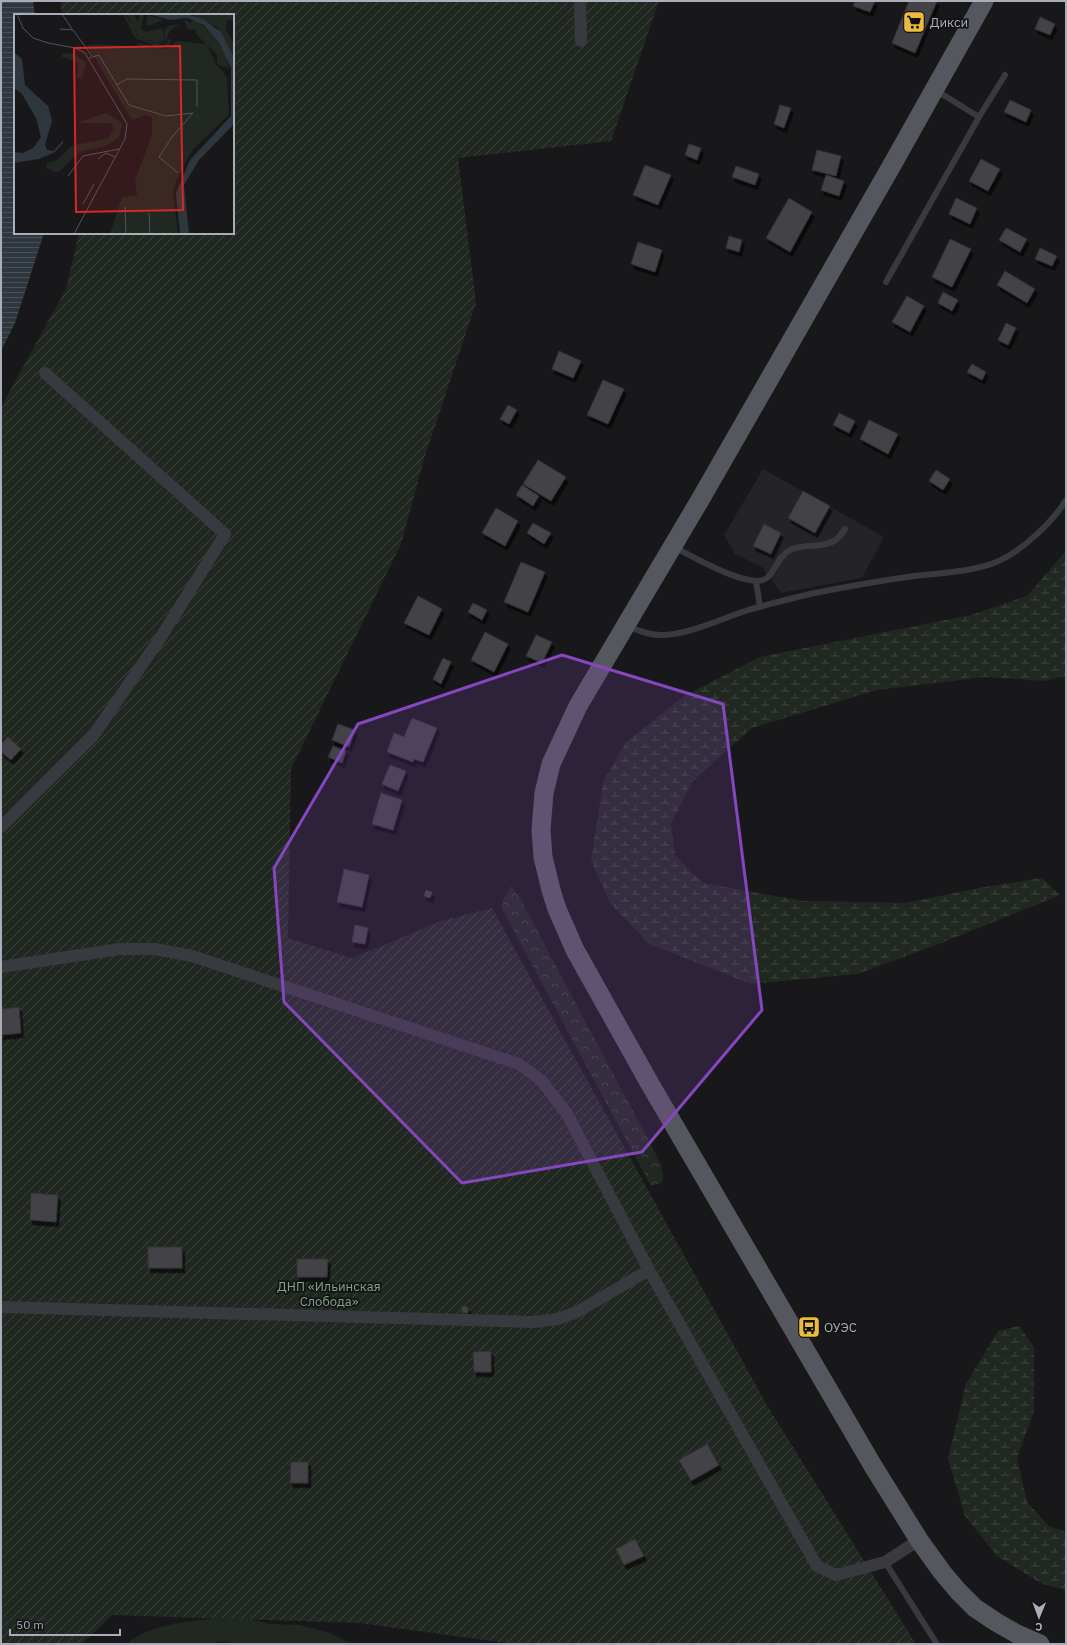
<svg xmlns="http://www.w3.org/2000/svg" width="1067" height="1645" font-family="'IBM Plex Sans',sans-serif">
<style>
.built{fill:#242427}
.grass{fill:#202821}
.forest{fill:url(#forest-crowns)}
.wetland{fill:url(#wetland-marsh)}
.garden{fill:url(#garden-furrows)}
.water{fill:url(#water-rules)}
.building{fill:#424347;stroke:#323236;filter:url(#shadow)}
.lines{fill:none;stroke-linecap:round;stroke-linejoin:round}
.service{stroke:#393a3f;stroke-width:6}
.minor{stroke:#393a3f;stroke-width:12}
.primary{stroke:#55575e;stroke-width:19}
.marked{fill:#8546be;fill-opacity:0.2;stroke:#8546be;stroke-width:3;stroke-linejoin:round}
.labels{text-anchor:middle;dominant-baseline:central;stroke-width:3.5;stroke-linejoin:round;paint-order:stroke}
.poi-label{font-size:13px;fill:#abaeb9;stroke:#131315;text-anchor:start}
.park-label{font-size:13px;fill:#83a386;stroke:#131315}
.inset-road{fill:none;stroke:#53545a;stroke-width:1}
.view{fill:#d62828;fill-opacity:0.15;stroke:#d62828;stroke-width:2}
.inset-edge{fill:none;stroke:#abaeb9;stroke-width:2}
</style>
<defs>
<pattern id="forest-crowns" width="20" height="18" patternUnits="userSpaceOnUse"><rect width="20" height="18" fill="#202821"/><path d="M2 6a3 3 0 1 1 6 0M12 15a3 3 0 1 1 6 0" fill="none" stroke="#3e453f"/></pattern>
<pattern id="wetland-marsh" width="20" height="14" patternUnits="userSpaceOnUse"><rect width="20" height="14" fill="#202821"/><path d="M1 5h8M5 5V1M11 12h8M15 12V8" fill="none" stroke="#3e453f"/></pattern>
<pattern id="garden-furrows" width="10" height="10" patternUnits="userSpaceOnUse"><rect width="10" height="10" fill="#202821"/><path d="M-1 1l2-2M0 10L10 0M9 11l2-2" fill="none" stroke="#3e453f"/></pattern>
<pattern id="water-rules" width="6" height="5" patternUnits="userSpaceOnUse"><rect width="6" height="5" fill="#2e363e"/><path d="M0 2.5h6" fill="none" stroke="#4a5158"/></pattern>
<filter id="shadow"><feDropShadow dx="2.5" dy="4.5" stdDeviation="0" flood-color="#0009"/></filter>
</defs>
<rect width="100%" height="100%" fill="#18181a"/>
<path class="built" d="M763 469 884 537 862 578 781 593 762 567 735 554 724 535Z"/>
<path class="grass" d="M223 1618H244L270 1624 300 1625 327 1632 353 1644H236L220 1641 211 1644H126C151 1623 192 1621 223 1618Z"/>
<path class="forest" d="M511 886 520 898 661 1164 663 1182 651 1186 502 909 503 900Z"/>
<g class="wetland">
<path d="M1066 551V676L1044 681 985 677 877 690 752 728 692 782 671 824 675 855 703 883 804 901 905 903 979 888 1042 878 1060 895 944 942 858 974 751 984 649 944 610 903 591 861 603 782 626 742 684 696 760 657 971 615 1027 596Z"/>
<path d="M1019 1326 1034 1347V1411L1017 1458 1027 1502 1049 1526 1066 1532V1590L1042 1584 997 1556 965 1516 948 1458 966 1384 998 1331Z"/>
</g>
<path class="garden" d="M60 1H659L611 141 458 158 476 303 425 456 401 544 291 769 288 938 352 958 444 920 492 908 768 1407 916 1644H514L359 1623 112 1615 82 1644H1V407L66 289 79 233H233V15H62Z"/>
<path class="water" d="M1 1H33L35 15H15V233H44L15 323 1 351Z"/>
<g class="building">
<path d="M855 1H875L870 12 853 6Z"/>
<path d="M909 1H937L915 53 892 43Z"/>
<path d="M1040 17 1055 24 1050 35 1035 29Z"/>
<path d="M1010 100 1031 110 1026 122 1004 112Z"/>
<path d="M780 105 791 108 784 128 774 124Z"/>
<path d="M689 144 701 148 697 160 685 155Z"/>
<path d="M817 150 841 156 836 176 812 170Z"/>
<path d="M981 159 1000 169 988 191 969 181Z"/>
<path d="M645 165 671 175 658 205 633 195Z"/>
<path d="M736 166 759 174 755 185 732 177Z"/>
<path d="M826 175 844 181 839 196 821 190Z"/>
<path d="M789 198 812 212 790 252 766 238Z"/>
<path d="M956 198 977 208 970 224 949 214Z"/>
<path d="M1006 228 1027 239 1020 252 999 240Z"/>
<path d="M729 236 742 240 739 252 726 248Z"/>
<path d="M950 239 971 249 952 287 932 277Z"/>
<path d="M638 242 662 250 655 272 631 264Z"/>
<path d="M1040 248 1057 256 1052 266 1035 259Z"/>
<path d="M1005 271 1035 289 1027 303 997 285Z"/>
<path d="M943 292 958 300 952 311 938 303Z"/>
<path d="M907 296 924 306 910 332 892 322Z"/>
<path d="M1006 323 1016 328 1008 345 998 340Z"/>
<path d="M559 351 581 361 573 378 552 369Z"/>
<path d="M972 364 986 372 982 380 967 372Z"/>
<path d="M603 380 624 389 608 424 587 415Z"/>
<path d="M508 405 517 410 509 424 500 419Z"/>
<path d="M839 413 855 421 849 433 833 425Z"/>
<path d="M869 420 898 434 888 454 860 439Z"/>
<path d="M538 460 566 477 551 501 523 484Z"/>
<path d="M936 470 950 479 943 490 929 481Z"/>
<path d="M522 485 539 496 533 506 516 495Z"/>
<path d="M803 491 830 506 815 533 788 518Z"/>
<path d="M496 508 518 521 505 546 482 533Z"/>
<path d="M533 523 551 533 544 544 527 533Z"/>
<path d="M764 524 781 533 771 554 753 546Z"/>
<path d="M521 562 545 572 528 612 504 602Z"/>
<path d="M418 596 442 609 429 635 404 623Z"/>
<path d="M473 603 487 610 482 620 468 612Z"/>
<path d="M485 632 508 644 494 672 471 660Z"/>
<path d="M536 635 552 642 542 663 526 656Z"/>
<path d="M443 658 451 662 441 684 433 679Z"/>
<path d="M412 718 437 728 423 762 414 759 413 762 387 752 394 733 404 737Z"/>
<path d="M338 724 355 730 349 747 332 740Z"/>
<path d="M8 737 21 749 11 760 1 752V744Z"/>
<path d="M333 746 346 751 342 763 328 757Z"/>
<path d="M390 765 406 771 398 791 382 784Z"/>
<path d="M381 793 402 800 393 830 372 824Z"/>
<path d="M344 869 369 875 362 907 337 902Z"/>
<path d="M426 890 432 892 430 898 424 896Z"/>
<path d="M355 925 368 928 365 944 352 942Z"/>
<path d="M19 1007 21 1033 1 1035V1009Z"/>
<path d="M31 1193 58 1195 56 1222 30 1220Z"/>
<rect x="148" y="1247" width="34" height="21"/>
<path d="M297 1259H328L327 1277H297Z"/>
<path d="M462 1306 468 1307V1313H462Z"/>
<path d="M491 1351V1372H474L473 1352Z"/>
<path d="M707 1444 719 1465 691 1481 679 1460Z"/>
<path d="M291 1462H308V1483H290Z"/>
<path d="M635 1539 644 1556 624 1565 616 1549Z"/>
</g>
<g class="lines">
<g class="service">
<path d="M937 91 979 117"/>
<path d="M886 282 979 117 1005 75"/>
<path d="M674 547C690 555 751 591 767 578 776 570 778 556 790 550 804 543 824 549 837 539 840 536 843 532 845 529"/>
<path d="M756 581 760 607"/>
<path d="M627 626C640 631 651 636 665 635 693 633 721 619 748 610 769 604 789 599 810 594 844 587 879 581 914 576 940 573 970 572 994 563 1020 553 1052 523 1066 500"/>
<path d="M885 1562 937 1644"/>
</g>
<g class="minor">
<path d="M580 1 581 41"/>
<path d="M1 827 93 736 161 637 225 534 45 373"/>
<path d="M1 967 120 949H155L192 956 519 1064 541 1080 567 1114 649 1270 817 1566 836 1575 885 1562 919 1540"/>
<path d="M1 1307 534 1322 558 1319 577 1312 649 1270"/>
</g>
<path class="primary" d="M984 1 892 165 700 500 578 706 551 764 544 793 541 830 543 857 551 890 557 909 575 950 650 1084 873 1466 919 1540 942 1572 958 1591 975 1608 996 1622 1017 1634 1040 1644"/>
</g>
<path class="marked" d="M562 655 723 704 762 1010 642 1152 462 1183 284 1002 274 868 358 724Z"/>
<defs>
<g id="supermarket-square" transform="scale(1.15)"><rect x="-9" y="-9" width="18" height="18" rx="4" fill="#ebbb3f" stroke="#131315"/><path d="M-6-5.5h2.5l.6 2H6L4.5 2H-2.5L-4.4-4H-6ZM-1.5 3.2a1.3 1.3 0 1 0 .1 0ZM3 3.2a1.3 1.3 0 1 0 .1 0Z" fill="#111"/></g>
<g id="bus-square" transform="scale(1.15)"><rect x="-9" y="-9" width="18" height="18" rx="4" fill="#ebbb3f" stroke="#131315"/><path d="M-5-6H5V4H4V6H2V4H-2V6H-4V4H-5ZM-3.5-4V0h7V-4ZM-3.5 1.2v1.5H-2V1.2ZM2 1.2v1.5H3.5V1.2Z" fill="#111"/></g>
</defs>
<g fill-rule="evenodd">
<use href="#supermarket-square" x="914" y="22"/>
<use href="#bus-square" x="809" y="1327"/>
</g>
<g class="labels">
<g class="poi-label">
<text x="930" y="22">Дикси</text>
<text x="824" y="1327">ОУЭС</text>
</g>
<g class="park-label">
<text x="329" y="1286">ДНП «Ильинская<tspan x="329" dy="15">Слобода»</tspan></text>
</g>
</g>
<g transform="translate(14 14)">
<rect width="220" height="220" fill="#18181a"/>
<path d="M156 24 157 29 147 35 126 32 123 29 144 33 152 30Z" fill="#202821"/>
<path d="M113 0H121L123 7 126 2 122 0H130L127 15 132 18 149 14 150 26 143 29 124 22ZM177 0H218L219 7 213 6 212 17 220 29V42L203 13ZM134 1 147 5 148 7 134 12 132 10ZM173 5 175 9 180 6 190 12 200 22 212 42 215 55 203 50V41L182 20V15L174 16 170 7Z" fill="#202821"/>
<path d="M109 0H112L115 7 120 11 123 22 142 29 151 27 150 17 154 12 165 10 155 18 152 27 142 32 121 24ZM57 39 70 47 72 52 67 65 63 64 64 48 48 43V40ZM92 99 106 107 108 111 105 123 92 132 65 138 46 157 41 158 33 154 32 150 44 145 59 131 93 125 100 115 97 109H62Z" fill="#202821"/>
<path d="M162 27 192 30 202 50 213 63 215 101 178 136 162 167 159 178 164 220H96L108 183 123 181 121 167 138 120V103L132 101 118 106 73 31 85 30 155 35Z" fill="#202821"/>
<path d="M134 0H172L189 5 207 18 220 43V110L185 146 170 171 175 220H166L162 179 176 146 217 102V54L205 29 190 11 173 4 156 6ZM0 38 8 45 11 71 34 92 38 107 31 131 33 136 40 137 49 126V129L41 138 25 145 0 149V138L9 139 19 134 27 123 22 104 8 80 0 74Z" fill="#2e363e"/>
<path class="inset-road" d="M3 0 9 14 19 24 34 29 61 34 71 39 113 110 111 125 60 220M48 0 58 15M46 15 59 16 78 42M75 44 85 41 115 91 152 102 179 99 158 123 145 143 164 159M102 71 113 65 183 66V93M84 145 92 139 101 143M54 162 69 142 105 135M69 190 80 170M111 193 112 220M135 199 136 220"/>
<path class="view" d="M166 32 169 196 62 198 60 34Z"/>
<rect width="220" height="220" class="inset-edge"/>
</g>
<rect width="1067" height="1645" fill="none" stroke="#abaeb9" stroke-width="4"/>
<g transform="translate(1039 1617) rotate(181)" stroke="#131315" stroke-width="3" paint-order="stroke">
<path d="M0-3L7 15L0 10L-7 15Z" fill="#abaeb9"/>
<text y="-6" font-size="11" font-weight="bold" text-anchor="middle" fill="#abaeb9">С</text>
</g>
<path d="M10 1629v6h110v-6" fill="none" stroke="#abaeb9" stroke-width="2"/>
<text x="16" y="1629" font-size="12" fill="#abaeb9" stroke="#131315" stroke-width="3" paint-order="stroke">50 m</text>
</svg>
